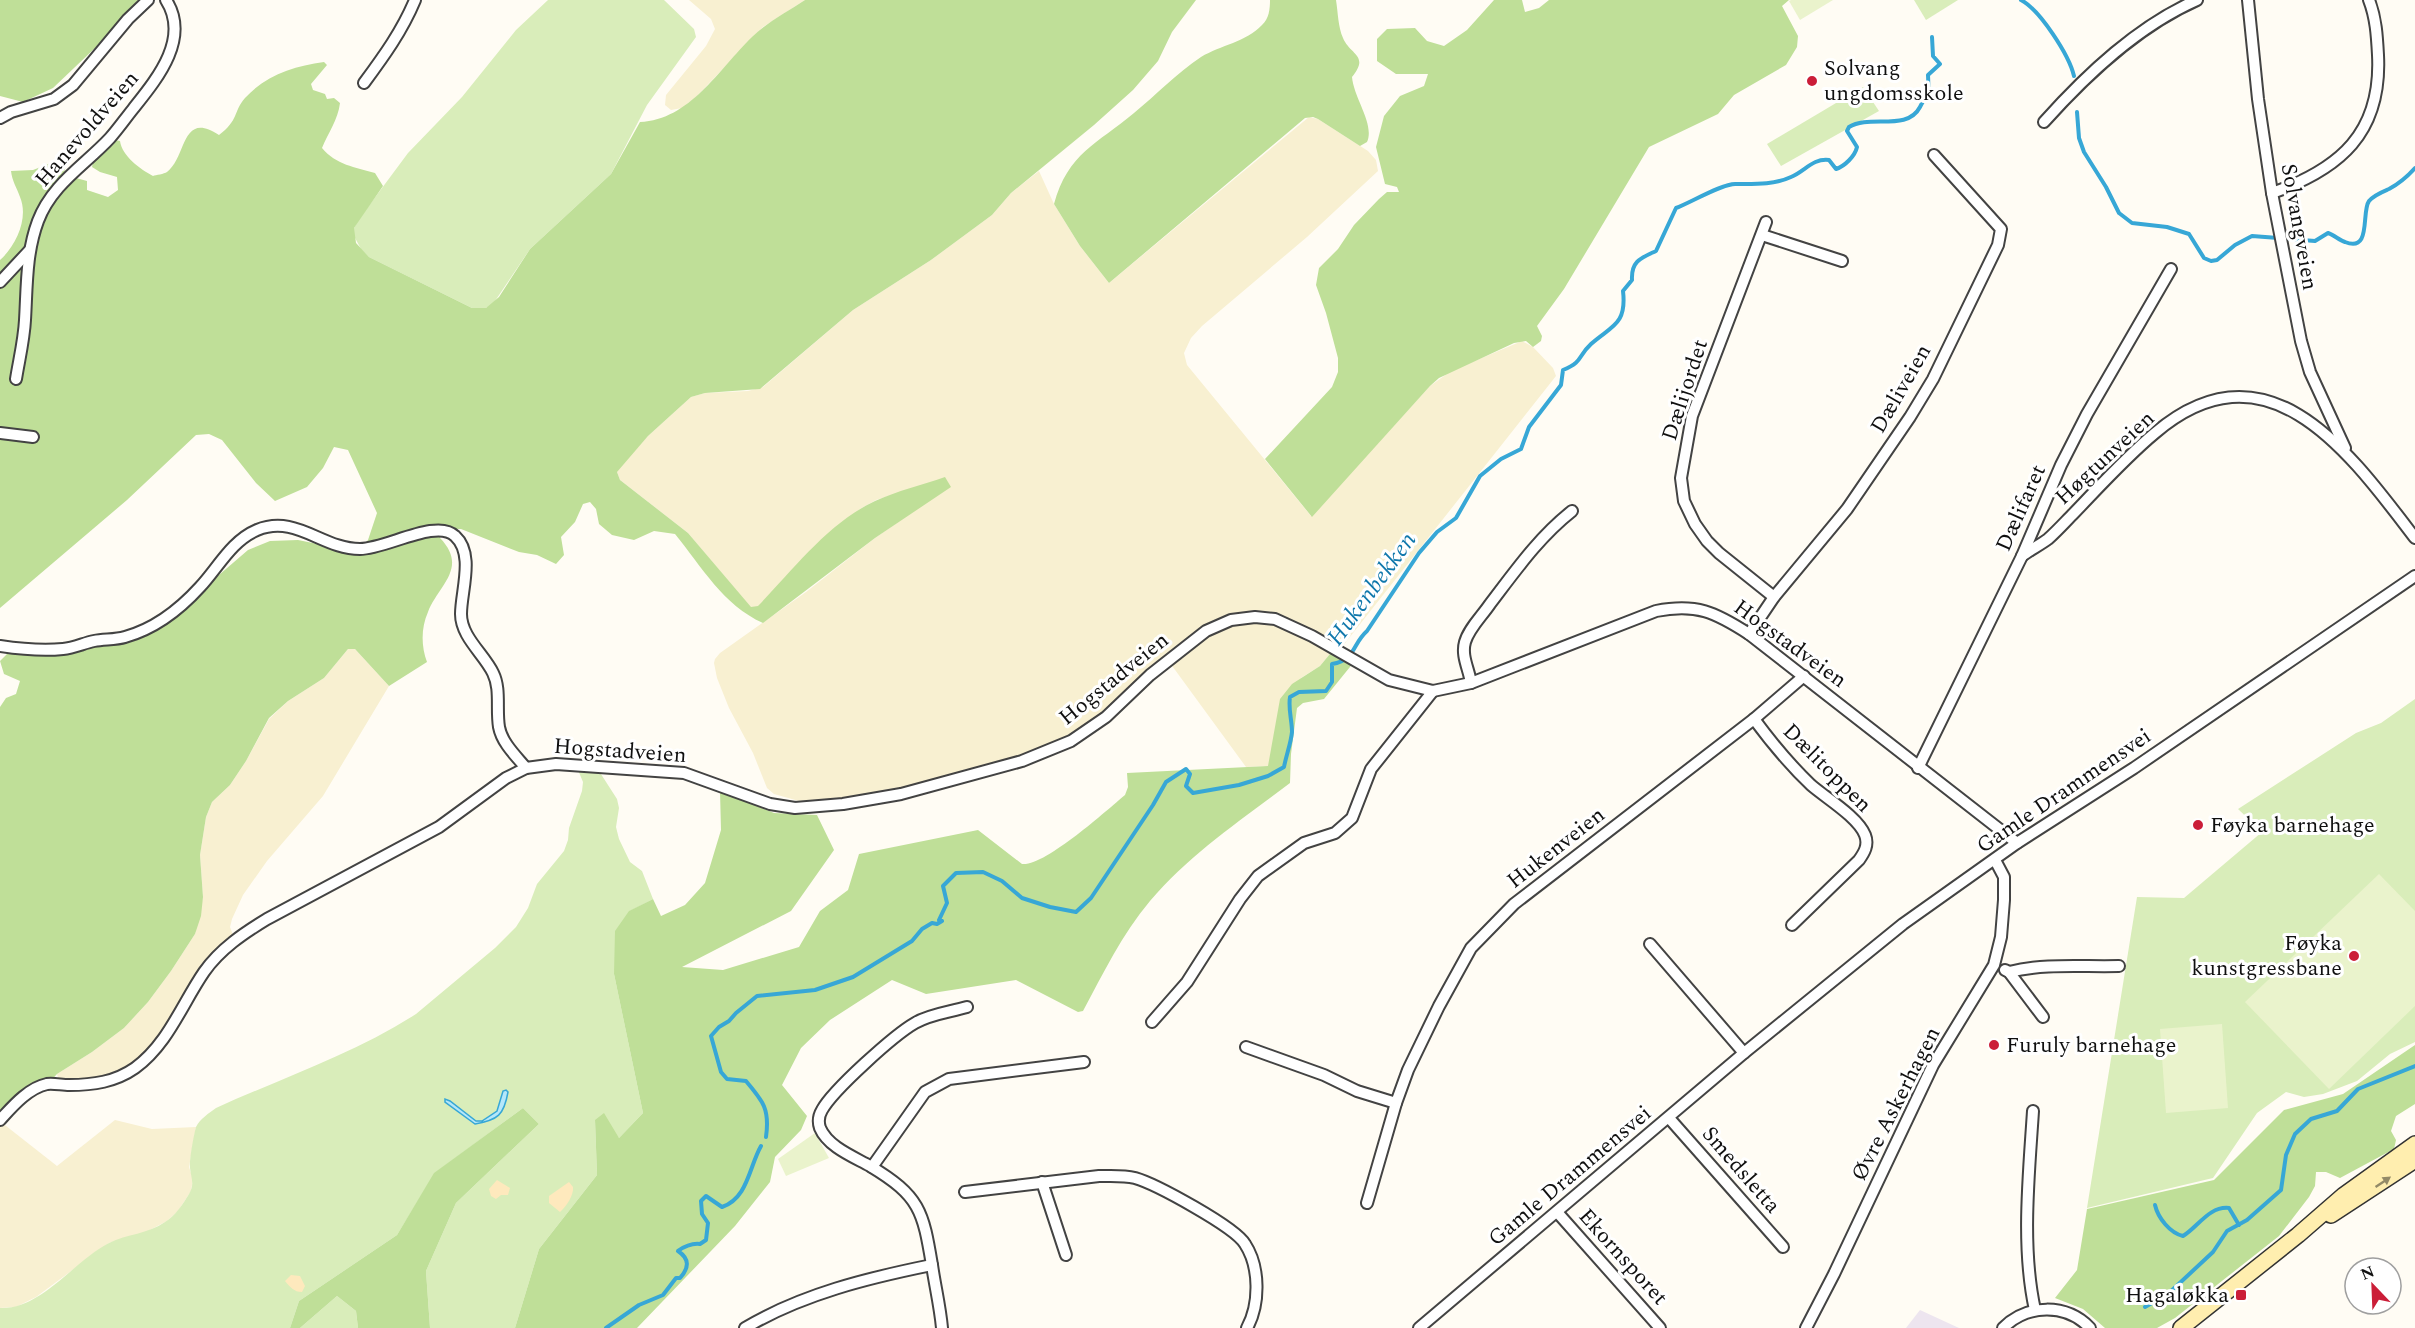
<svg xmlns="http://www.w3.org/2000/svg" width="2415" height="1328" font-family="Spectral,serif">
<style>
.industrial{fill:#ede5ef}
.farmland{fill:#f8f0d1}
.green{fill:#d9edba}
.forest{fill:#bfdf98}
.sand{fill:#fee9bd}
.pitch{fill:#eaf3cc}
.water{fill:#b5e7fa;stroke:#37a7d6;stroke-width:1.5}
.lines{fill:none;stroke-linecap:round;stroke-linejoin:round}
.stream{stroke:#37a7d6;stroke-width:4}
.street-casing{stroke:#434343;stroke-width:14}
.secondary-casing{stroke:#323232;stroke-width:18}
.street{stroke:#fff;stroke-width:10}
.secondary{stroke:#ffeeaf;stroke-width:15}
.oneway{fill:#938a67}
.poi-dot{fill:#cb1e38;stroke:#fff;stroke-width:2}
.labels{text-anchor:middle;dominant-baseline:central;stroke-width:6;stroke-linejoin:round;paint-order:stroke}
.poi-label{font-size:22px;fill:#101010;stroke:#fff;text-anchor:start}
.street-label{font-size:22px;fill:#101010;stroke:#fff}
.water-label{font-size:24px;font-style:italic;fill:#1078ac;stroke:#fff}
</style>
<rect width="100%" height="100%" fill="#fffcf4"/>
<path class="industrial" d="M1920 1310 1959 1328H1906Z"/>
<g class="farmland">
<path d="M689 0H805L763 27 696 97 682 108 671 110 665 105 666 95 706 46 715 29 711 19Z"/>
<path d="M1309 117 1318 119 1368 151 1376 160 1378 171 1307 237 1202 326 1191 338 1184 353 1187 365 1311 516 1430 386 1451 371 1522 341 1533 347 1553 368 1556 376 1342 647 1312 629 1277 615 1230 619 1069 738 1021 759 878 796 799 801 774 794 767 788 753 753 729 708 717 678 714 663 715 659 720 653 806 592 875 538 950 486 945 478 876 500 860 509 815 547 758 607H750L688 533 620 480 617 472 619 467 648 436 691 397 705 393 748 391 763 387 853 310 931 260 992 215 1011 193 1039 171 1054 204 1080 246 1109 283Z"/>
<path d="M1258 622 1277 624 1334 649 1320 666 1301 678 1273 747 1269 766 1246 767 1170 663 1207 633 1232 623Z"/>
<path d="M348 649H355L389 686 323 796 267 861 243 895 232 919 230 927 233 935 206 965 152 1047 117 1076 59 1082 57 1074 92 1052 124 1028 148 1002 171 971 195 934 203 897 200 855 206 817 212 802 230 785 246 761 269 719 288 701 324 678Z"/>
<path d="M115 1120 152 1129 196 1127 189 1167 193 1179 191 1191 178 1211 167 1221 146 1232 109 1243 36 1297 16 1307 0 1308V1123L1 1122 57 1166Z"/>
</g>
<g class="green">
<path d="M548 0H664L694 29 696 37 647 105 611 174 530 249 493 304 486 308H472L369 257 361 249 354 236V228L359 219 408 153 462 97 516 30Z"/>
<path d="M1914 0H1958L1926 20Z"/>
<path d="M1863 87 1879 111 1781 166 1767 144Z"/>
<path d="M2415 699V1042L2390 1054 2357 1081 2323 1094 2304 1097 2286 1092 2257 1113 2213 1178 2087 1208 2137 897 2184 898 2262 832 2238 809 2356 733 2381 723Z"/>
<path d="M578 770 599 771 617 799 619 808 616 827 619 839 630 862 642 871 653 899 630 911 614 974 643 1113 619 1138 595 1120 597 1175 539 1249 515 1328H430L426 1271 456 1203 539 1124 523 1108 435 1173 397 1235 299 1301 290 1328H0V1308C41 1310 75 1260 109 1243 127 1234 148 1234 165 1222 175 1216 183 1204 189 1194 195 1184 191 1178 190 1168 189 1161 194 1134 196 1127 200 1119 209 1113 216 1108 282 1078 356 1053 416 1014L495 948 516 927 528 908 537 884 564 851 568 840 569 828 582 791 583 782Z"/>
<path d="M337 1296 356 1311 358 1328H300Z"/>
</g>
<g class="forest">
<path d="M0 0H138L95 48 53 88 23 102 0 96Z"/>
<path d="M805 0H1196L1172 32 1158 61 1133 90 1094 125 1011 193 992 215 931 260 853 310 760 389 705 393 691 397 648 436 617 472 620 480 688 533 751 607 758 606C793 570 828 523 875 501 897 491 922 485 945 477L951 487 875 538 763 623C723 605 702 567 675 534L654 531 634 540 612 535 599 524 596 509 590 502 583 504 575 522 561 537 564 555 556 564 537 555 519 552 461 529H442L440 538C469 568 438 586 428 612 421 628 421 646 427 662L389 686 355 649H348L324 678 288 701 269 718 246 761 230 785 212 802 206 817 200 855 203 897 201 916 195 934 171 971 148 1002 124 1028 92 1052 57 1074 45 1087 32 1092 0 1121V707L6 698 16 694 20 681 4 674 0 661 7 654 114 639 140 633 205 587 248 550 270 541 298 540 357 552 368 540 377 513 348 450 334 447 323 468 307 487 275 501 256 483 222 440 209 434 196 435 127 500 0 608V260C16 246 29 218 20 197 17 188 12 181 11 171L33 170 51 163 67 162 60 187 65 189 76 178 87 181V190L108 197 118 190 117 177 100 172 92 167 94 158 115 140 120 141C122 156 140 169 153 176 156 175 164 174 167 172 187 157 181 110 219 135 239 120 233 112 245 98 266 75 294 66 324 62L327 65 311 84 313 90 325 94 327 99 334 98 340 103C338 120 328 133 322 148 336 165 355 167 375 173L383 186 354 228 356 243 369 257 472 308H486L499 297 530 249 611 174 640 122C690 120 719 69 752 37 767 22 787 12 805 0Z"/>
<path d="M1270 0H1336C1338 12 1338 27 1343 38 1350 55 1370 55 1352 77 1354 99 1375 124 1367 142L1360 146 1318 119 1313 117 1305 118 1109 283 1080 246 1054 204C1068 153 1097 144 1134 113 1156 95 1177 73 1201 57 1221 45 1246 42 1262 25 1269 19 1270 9 1270 0Z"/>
<path d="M1494 0H1522L1525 12 1539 8 1549 0H1789L1782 6 1798 36 1797 47 1786 65 1734 95 1718 114 1649 147 1564 289 1537 326 1542 336 1541 341 1533 347 1526 341 1514 343 1439 378 1430 386 1312 517 1265 459 1332 387 1338 372V358L1326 313 1316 285 1319 268 1338 249 1354 225 1379 199 1387 192H1399L1397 187 1385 184 1376 147 1384 116 1400 96 1424 86 1428 74H1396L1377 61V39L1387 29 1415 28 1427 41 1444 46 1467 30Z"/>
<path d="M1334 649 1354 662 1324 699 1303 703 1297 708 1291 754 1290 783C1241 820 1190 854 1150 901 1122 934 1103 974 1083 1011L1078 1012 1016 980 926 994 892 980 830 1020 801 1048 782 1085 807 1116 801 1130 775 1157 770 1182 735 1226 637 1328H515L539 1249 597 1175 595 1120 604 1113 619 1138 643 1113 614 974 615 931 629 911 653 899 661 916 685 905 705 883 721 830 720 791 774 813 817 815 834 850 791 911 682 967 723 970 799 947 820 911 848 890 859 854 978 830 1022 864C1044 867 1106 811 1125 795L1128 787 1127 773 1268 766 1280 699 1292 684 1320 666Z"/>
<path d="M2415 1045V1104L2396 1116 2391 1131 2396 1140 2394 1149 2340 1178 2326 1172H2316L2315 1186 2309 1197 2279 1236 2175 1318 2157 1328H2105L2083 1309 2055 1298 2077 1270 2087 1209 2214 1180 2284 1110 2343 1094Z"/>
<path d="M523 1108 539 1124 456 1203 426 1271 430 1328H358L356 1311 337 1296 300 1328H290L299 1301 397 1235 434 1173Z"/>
</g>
<g class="sand">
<path d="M497 1180 510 1188 508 1195H501L496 1199 491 1196 489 1189Z"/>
<path d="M569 1182 573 1187C574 1195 566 1207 560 1212L549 1203V1196Z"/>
<path d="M291 1275 300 1276 305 1286 302 1292C294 1292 290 1287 285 1281Z"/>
</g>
<g class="pitch">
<path d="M1791 0H1833L1800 20 1789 1Z"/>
<path d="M2379 874 2415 911V1006L2329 1089 2245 1002Z"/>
<path d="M2222 1024 2228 1108 2166 1113 2160 1029Z"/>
<path d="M815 1133 829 1158 786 1176 778 1159Z"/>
</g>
<path class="water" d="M506 1090 508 1092C504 1115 498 1120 475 1124L445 1102V1099L450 1101 476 1121H482L497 1111 503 1091Z"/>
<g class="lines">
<g class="stream">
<path d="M2021 0C2040 10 2069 55 2074 76"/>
<path d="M2077 112 2079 138 2084 152 2106 187 2119 213 2132 223 2167 227 2189 234 2204 258 2211 261 2217 260 2235 245 2252 236 2315 241 2328 233C2334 235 2339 240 2345 242 2372 253 2361 212 2369 201 2374 195 2382 192 2389 189 2400 183 2407 177 2415 168"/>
<path d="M766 1137C770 1109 763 1101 746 1081L727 1079 721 1072 711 1036 719 1027 729 1021 736 1013 757 996 815 990 853 977 912 941 922 929 932 923 937 924 942 921 939 920 947 903 943 886 956 873 983 872 1002 881 1022 898 1050 907 1076 912 1091 898 1153 805 1166 782 1186 769 1190 774 1186 786 1193 793 1239 785 1268 776 1284 767C1286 756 1291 743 1292 732 1292 720 1288 709 1290 697L1299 692 1326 691 1332 682V664C1356 660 1352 644 1367 631L1419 553 1437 532 1456 518 1480 476 1501 459 1521 449 1529 427 1561 385 1563 370C1584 361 1577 357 1591 344 1611 326 1627 325 1623 291L1632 280C1631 261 1641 258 1656 251L1676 208C1690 203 1723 183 1736 184 1754 184 1774 185 1791 177 1805 171 1813 158 1829 160L1836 169C1845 166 1855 156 1857 147L1847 131 1849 127C1870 114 1907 132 1920 107 1928 92 1929 93 1928 75L1940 64 1933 56 1932 37"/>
<path d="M2155 1205C2158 1218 2170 1233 2183 1236 2198 1227 2209 1206 2229 1208L2239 1225"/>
<path d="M2145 1307 2169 1293 2213 1252 2227 1231 2247 1220 2281 1190 2286 1155 2295 1134 2311 1119 2337 1111 2358 1089 2415 1066"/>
<path d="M606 1328 639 1305 663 1295 676 1278H680C689 1268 690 1259 678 1251 685 1246 691 1243 700 1244L706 1240 708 1223 702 1214 701 1201 706 1196 722 1207C748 1198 749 1167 761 1146"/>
</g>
<g class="street-casing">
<g id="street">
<path d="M2248 0 2258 99 2272 193 2301 341 2310 372 2345 448"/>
<path d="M364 83C384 56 402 31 415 0"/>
<path d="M0 118 11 112 54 99 73 85 128 19 148 0"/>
<path d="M2044 122C2087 74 2138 26 2197 0"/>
<path d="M2272 193C2340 169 2382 133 2378 55 2377 36 2376 18 2369 0"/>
<path d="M1766 222 1692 416 1681 478 1684 501 1695 524 1707 541 1719 553 1774 597"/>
<path d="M1762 235 1842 261"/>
<path d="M0 282 29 251"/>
<path d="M16 379C19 360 24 340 25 320 27 286 26 253 38 221 52 184 85 165 110 138 118 129 125 119 133 109 156 80 191 39 166 0"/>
<path d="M0 433 33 437"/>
<path d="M2022 556C2030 550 2040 545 2048 539 2057 531 2066 521 2074 513 2100 486 2126 457 2155 433 2268 337 2350 453 2415 538"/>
<path d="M1749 634 1774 597 1847 509 1910 417 1933 379 1998 245 2001 229 1934 155"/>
<path d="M0 646C20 649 43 651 63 649 74 648 84 643 94 641 104 639 115 640 125 637 154 629 180 609 200 587 218 568 231 541 257 530 296 514 322 549 360 549 386 549 437 518 455 536 475 554 461 591 461 614 461 637 484 654 493 673 501 689 496 709 499 727 502 743 516 756 526 768"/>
<path d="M1471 683C1469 669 1461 656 1465 642 1469 628 1482 616 1490 604 1516 570 1539 537 1572 511"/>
<path d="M1754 719C1771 742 1790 765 1811 785 1826 798 1858 817 1865 835 1869 845 1864 853 1859 860L1792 925"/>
<path d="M1918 768 2022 556 2061 465 2087 414 2171 269"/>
<path d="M1650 944 1744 1053"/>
<path d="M2005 970 2009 972 2043 1017"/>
<path d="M2009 972C2045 963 2082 967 2119 966"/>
<path d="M1152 1022 1187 982 1240 899 1258 876 1304 843 1335 833 1352 818 1371 769 1433 691"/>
<path d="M1246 1047 1324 1075 1357 1091 1396 1103"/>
<path d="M2033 1111C2029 1174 2021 1247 2035 1310"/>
<path d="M1669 1118 1783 1247"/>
<path d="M0 1120C12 1107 28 1088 47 1084 53 1083 62 1085 69 1085 93 1085 115 1082 135 1068 168 1044 182 1004 204 972 220 949 244 933 267 919L439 827 506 778 526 768 556 764 684 773 770 804 795 808 843 804 901 794 1022 761 1071 741 1106 717 1150 675 1206 631 1231 620 1255 617 1275 619 1312 636 1389 680 1433 691 1471 683 1656 611C1696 603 1715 612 1749 634L2017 843"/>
<path d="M872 1167 925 1092 949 1079 1084 1062"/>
<path d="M1042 1182 1066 1255"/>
<path d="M965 1192 1099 1176C1111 1176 1123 1175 1135 1178 1156 1184 1235 1227 1245 1244 1260 1267 1260 1304 1247 1328"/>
<path d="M1367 1203 1396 1103 1408 1070 1439 1006 1471 948 1514 904 1754 719 1804 676"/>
<path d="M1557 1212 1660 1328"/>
<path d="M745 1328C802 1294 868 1278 932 1265"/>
<path d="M942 1328C940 1306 935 1286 932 1265 923 1211 920 1196 870 1166 854 1157 828 1147 820 1128 818 1122 819 1115 822 1110 833 1090 894 1035 915 1023 930 1014 950 1012 967 1007"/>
<path d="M1419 1328 1744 1053 1903 924 2017 843 2134 768 2415 576"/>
<path d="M1806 1328 1834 1274 1933 1065 1994 965 2001 937 2004 900V877L1995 860"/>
<path d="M2003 1328C2027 1304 2066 1303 2090 1328"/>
</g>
</g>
<g class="secondary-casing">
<g id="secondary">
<path d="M2331 1215 2415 1160"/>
<path d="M2181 1328 2298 1235 2344 1195 2415 1144"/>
</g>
</g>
<use href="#street" class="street"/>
<use href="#secondary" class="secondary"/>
</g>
<defs><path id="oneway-solid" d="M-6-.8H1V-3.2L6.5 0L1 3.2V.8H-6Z" transform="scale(1.5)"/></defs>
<use class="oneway" href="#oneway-solid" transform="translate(2383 1182) rotate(-34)"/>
<g class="poi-dot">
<circle cx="1812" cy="81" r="6"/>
<circle cx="2198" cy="825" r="6"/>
<circle cx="2354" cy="956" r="6"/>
<circle cx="1994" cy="1045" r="6"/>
<rect x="2235" y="1289" width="12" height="12" rx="3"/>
</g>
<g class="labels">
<g class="poi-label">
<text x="1824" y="68">Solvang<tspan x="1824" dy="25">ungdomsskole</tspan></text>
<text x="2210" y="825">Føyka barnehage</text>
<text x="2342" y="943" text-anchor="end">Føyka<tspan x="2342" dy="25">kunstgressbane</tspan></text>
<text x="2006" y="1045">Furuly barnehage</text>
<text x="2229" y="1295" text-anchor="end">Hagaløkka</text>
</g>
<g class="street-label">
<text transform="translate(87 129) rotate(-49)">Hanevoldveien</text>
<text transform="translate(2299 227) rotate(80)">Solvangveien</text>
<text transform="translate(1901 389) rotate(-60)">Dæliveien</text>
<text transform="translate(1685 390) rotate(-72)">Dælijordet</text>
<text transform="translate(2105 458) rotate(-43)">Høgtunveien</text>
<text transform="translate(2021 508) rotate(-66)">Dælifaret</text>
<text transform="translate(1790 644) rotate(36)">Hogstadveien</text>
<text transform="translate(1114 679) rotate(-39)">Hogstadveien</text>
<text transform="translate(620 751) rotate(4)">Hogstadveien</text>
<text transform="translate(1827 768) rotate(45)">Dælitoppen</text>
<text transform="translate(2064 791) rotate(-34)">Gamle Drammensvei</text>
<text transform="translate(1556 848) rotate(-38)">Hukenveien</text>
<text transform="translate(1896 1104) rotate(-63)">Øvre Askerhagen</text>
<text transform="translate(1741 1170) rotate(49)">Smedsletta</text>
<text transform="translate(1570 1176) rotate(-40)">Gamle Drammensvei</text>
<text transform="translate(1623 1257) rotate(48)">Ekornsporet</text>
</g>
<g class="water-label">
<text transform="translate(1372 589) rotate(-54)">Hukenbekken</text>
</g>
</g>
<g transform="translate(2373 1286) rotate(337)"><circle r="28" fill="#ffffff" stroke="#9f9f9f" stroke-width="1.5"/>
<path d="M0-4.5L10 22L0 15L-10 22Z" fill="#cb1e38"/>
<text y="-9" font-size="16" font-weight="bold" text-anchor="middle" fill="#101010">N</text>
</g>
</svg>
